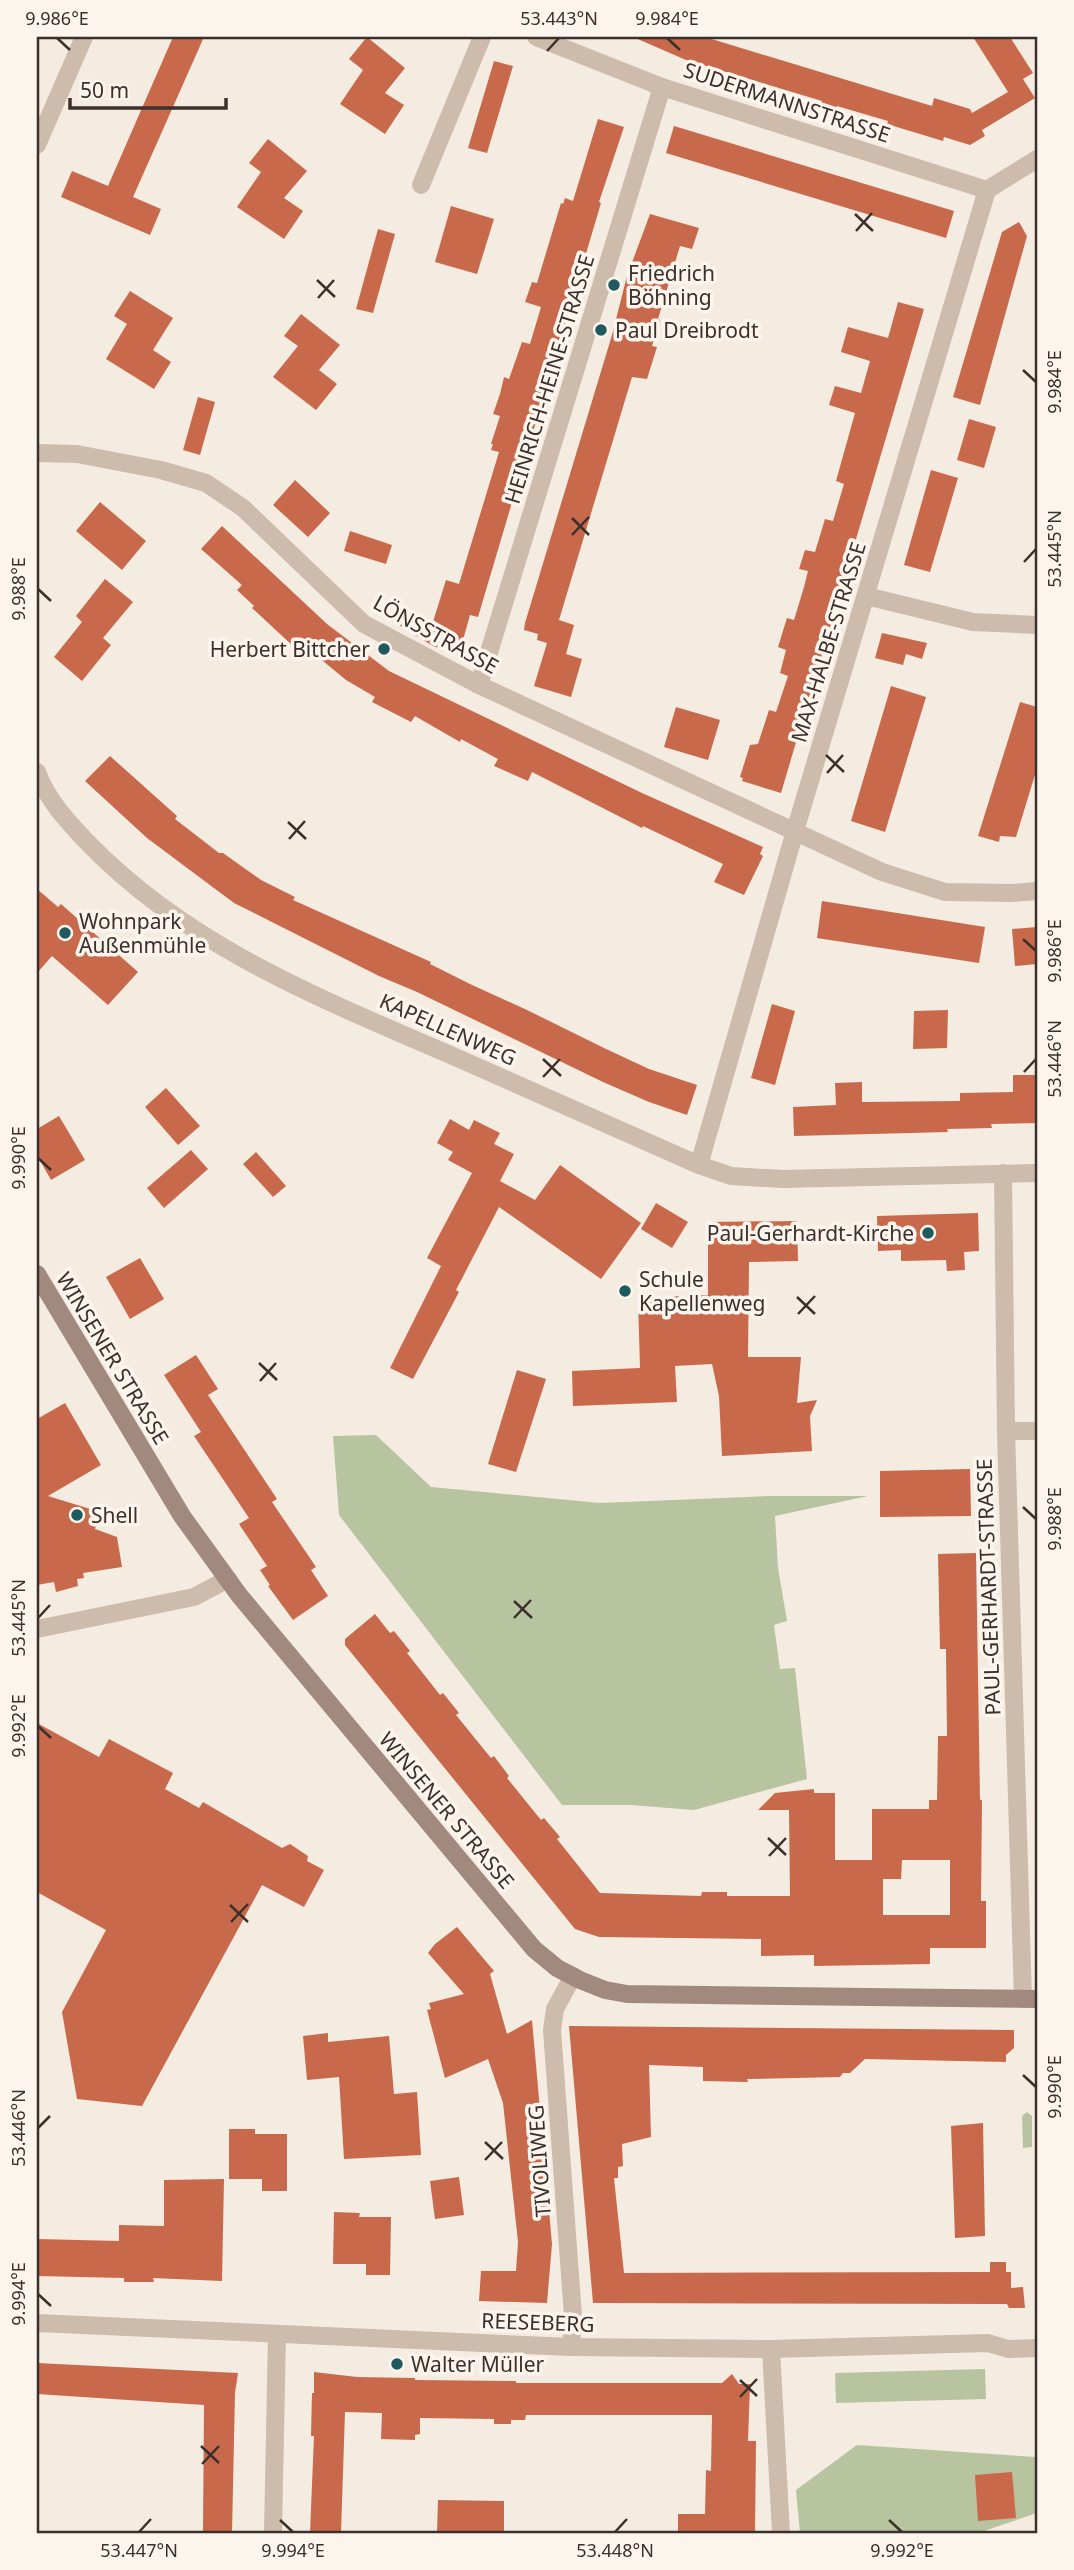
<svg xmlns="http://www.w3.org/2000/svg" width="1074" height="2570" font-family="'Noto Sans',sans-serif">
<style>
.green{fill:#b8c4a0}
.building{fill:#c8694b;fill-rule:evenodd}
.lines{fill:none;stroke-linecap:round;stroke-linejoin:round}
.minor{stroke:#cdbbac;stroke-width:18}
.tertiary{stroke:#cdbbac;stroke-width:18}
.secondary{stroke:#a18a7d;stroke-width:18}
.ticks{fill:none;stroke:#3b302b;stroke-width:2.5}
.poi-dot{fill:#1f5a5e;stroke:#fbf5ee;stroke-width:2.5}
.labels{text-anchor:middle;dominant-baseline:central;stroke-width:7;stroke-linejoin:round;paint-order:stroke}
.street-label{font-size:21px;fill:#3b302b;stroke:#fbf5ee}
.poi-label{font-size:21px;fill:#3b302b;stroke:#fbf5ee;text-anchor:start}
.neatline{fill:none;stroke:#3b302b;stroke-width:2.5}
.ticks-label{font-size:18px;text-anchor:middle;fill:#3b302b}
</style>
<rect width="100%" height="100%" fill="#f4ebe1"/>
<g class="green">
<path d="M376 1435 431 1487 600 1503 769 1496H868L775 1516 778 1568 787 1621 774 1625 780 1669 795 1668 807 1779 694 1810 631 1805H562L339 1515 333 1436Z"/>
<path d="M1027 2112 1032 2116V2147L1023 2148 1022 2116Z"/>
<path d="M985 2369 986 2399 836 2403 835 2373Z"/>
<path d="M857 2445 1036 2457 1037 2513 978 2533H800L796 2490Z"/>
</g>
<g class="building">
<path d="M173 37H204L133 197 161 209 150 235 61 197 72 171 108 186Z"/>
<path d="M367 37 405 68 385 93 404 105 385 134 340 104 363 70 349 59Z"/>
<path d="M633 37H705L932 106 934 98 970 109 972 113 1008 92 973 37H1010L1033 73 1023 79 1035 98 982 130 985 136 970 145 944 137 943 141 887 124 888 121 837 106 836 109 828 107 821 105 822 101 686 60Z"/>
<path d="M494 61 513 66 487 153 468 148Z"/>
<path d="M598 119 624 127 599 202 601 203 478 617 470 615 459 654 433 646 389 619 398 605 432 625 446 580 459 584 499 452 491 450 493 444H491L500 416 493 414 500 394 504 377 509 379 522 342 530 344 541 307 525 302 532 282 537 283 561 203 563 204 565 198 573 201Z"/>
<path d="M674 126 954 211 946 238 666 153Z"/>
<path d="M268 139 307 171 284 198 303 211 284 239 237 207 261 172 249 163Z"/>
<path d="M451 206 494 219 477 274 435 262Z"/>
<path d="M650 214 699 228 692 249 680 246 658 319 660 320 652 346 657 347 647 379 632 377 559 620 574 625 566 654 582 659 571 697 534 686 547 643 537 640 538 634 524 630 525 623 612 335 627 276Z"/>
<path d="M1019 222 1027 236 980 405 953 397 1002 232Z"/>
<path d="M378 229 395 234 373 313 356 309Z"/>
<path d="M130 291 173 318 153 350 171 362 154 389 106 359 127 324 114 316Z"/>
<path d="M898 302 924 309 781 793 742 781 743 778 740 777 750 745 758 744 769 710 776 712 788 676 780 673 786 650 778 647 787 618 794 620 804 587 808 571 799 569 805 550 815 552 825 519 833 521 844 484 836 481 855 413 829 405 835 386 861 393 870 361 841 352 848 327 888 338Z"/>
<path d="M301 314 340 345 319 370 337 384 316 410 273 377 298 346 284 336Z"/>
<path d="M198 397 215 402 200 455 183 450Z"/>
<path d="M969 419 996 427 984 468 957 460Z"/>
<path d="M931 470 958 478 930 572 904 565Z"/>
<path d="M295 480 330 513 308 537 273 505Z"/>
<path d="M100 502 146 541 122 570 76 531Z"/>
<path d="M222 526 327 624 389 671 642 793 763 847 760 854 763 856 744 895 714 882 723 864 643 826 642 828 532 772 528 781 494 766 498 759 461 739 460 742 415 716 411 722 372 702 375 697 346 680 306 647 298 642 294 647 252 608 254 606 237 590 242 585 201 549Z"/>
<path d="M350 531 392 545 386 564 344 551Z"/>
<path d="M105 579 133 602 103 638 111 645 82 681 54 657 82 622 76 616Z"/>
<path d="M882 633 927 643 922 659 906 654 903 665 875 658Z"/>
<path d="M891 686 926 697 885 832 851 821Z"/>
<path d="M1020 702 1037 707V768L1016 837 1000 836 999 842 978 836Z"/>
<path d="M676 707 720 720 708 760 664 747Z"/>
<path d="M110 756 177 816 175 819 219 853H223L261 880 295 897 293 900 431 962 430 964 472 985 527 1010 604 1048 649 1069 697 1085 687 1115 649 1102 603 1082 417 992 379 976 234 903 147 838 85 781Z"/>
<path d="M37 889 58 907 61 904 138 972 108 1005 52 956 37 973Z"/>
<path d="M822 901 985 927 979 963 817 938Z"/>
<path d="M1037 927V964L1015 966 1012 929Z"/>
<path d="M772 1004 795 1011 775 1085 751 1078Z"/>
<path d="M948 1010 947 1048 913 1049 914 1011Z"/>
<path d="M1013 1075H1037V1123L991 1124 992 1128 947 1129 948 1132 794 1136 793 1107 836 1105 835 1083 862 1082V1102L960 1101V1093L1013 1092Z"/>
<path d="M166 1088 200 1126 178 1145 145 1107Z"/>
<path d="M59 1116 85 1160 51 1180 37 1155V1129Z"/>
<path d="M450 1119 469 1130 474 1120 500 1133 494 1144 514 1154 500 1181 535 1200 560 1165 641 1223 601 1279 499 1207 456 1290 459 1292 413 1379 390 1368 441 1266 427 1258 472 1173 448 1160 453 1152 437 1143Z"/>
<path d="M191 1150 208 1169 164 1208 147 1188Z"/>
<path d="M256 1152 286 1186 273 1197 243 1164Z"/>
<path d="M656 1203 688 1222 672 1248 641 1229Z"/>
<path d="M978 1213 979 1251 964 1252 965 1270 947 1271 946 1260 901 1261V1250L878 1251 877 1216Z"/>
<path d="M797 1221 798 1261 749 1262 748 1357H801L797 1403 817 1400 810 1416 812 1451 722 1456 719 1396 712 1364 675 1366 677 1402 573 1406 572 1371 640 1368 638 1298 708 1295V1222Z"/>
<path d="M140 1258 164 1299 130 1319 106 1277Z"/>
<path d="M196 1355 218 1389 208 1395 277 1499 272 1502 316 1567 311 1570 328 1596 293 1620 268 1586 270 1585 260 1570 267 1566 239 1524 249 1518 194 1436 201 1432 164 1375Z"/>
<path d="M517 1370 546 1379 516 1472 488 1464Z"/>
<path d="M65 1403 101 1465 48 1496 100 1512 95 1529 117 1537 122 1567 83 1573 84 1578 77 1579 78 1586 56 1592 54 1582 37 1585V1419Z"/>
<path d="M970 1469 971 1516 880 1517V1471Z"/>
<path d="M976 1553 980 1800H982L981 1901H986V1948H930V1964L814 1966V1955L761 1956V1939L599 1937 575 1929 345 1645V1639L375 1614 390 1633 394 1631 410 1651 407 1653 440 1695 443 1693 459 1713 456 1715 491 1758 494 1756 509 1776 507 1778 541 1820 544 1818 560 1837 557 1839 600 1893 701 1896 702 1892H727V1896H790L789 1810H758L775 1793 814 1789V1793H835V1860H872V1809H929V1800H937L938 1736H947L946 1649H940L938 1554ZM902 1860H950V1915H883V1879H901Z"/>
<path d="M37 1723 99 1757 109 1739 173 1773 165 1789 199 1808 203 1802 282 1848 290 1844 308 1856 307 1861 324 1870 304 1907 262 1885 142 2106 77 2099 62 2012 106 1930 37 1892Z"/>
<path d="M457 1927 494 1971 490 1974 507 2034 532 2020 552 2244 547 2303 479 2301 481 2271H516L518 2242 503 2103 488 2059 445 2078 427 2010 431 2009 429 2003 464 1994 428 1953 435 1944Z"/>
<path d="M569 2026 1014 2030V2048L1006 2055V2062L865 2059 850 2073H843L840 2077 747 2079 748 2082 703 2081V2067L649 2065 651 2137 622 2144 623 2166 618 2167V2178H614L624 2273 990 2272V2262H1006V2272H1011V2288L1023 2287 1025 2308H1009L1007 2304 593 2303Z"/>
<path d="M328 2033V2042L389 2036 394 2094 417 2092 421 2155 344 2159 339 2077 307 2080 303 2036Z"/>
<path d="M983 2123 985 2236 955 2238 951 2126Z"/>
<path d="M229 2129H255V2134H287V2191H262V2179H229Z"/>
<path d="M459 2177 464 2215 435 2219 430 2181Z"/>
<path d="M224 2179 222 2281 153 2278 154 2282H124V2278L37 2276V2239L119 2241V2225L164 2226V2180Z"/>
<path d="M334 2212 360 2213 359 2217H391L390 2275H366V2264H333Z"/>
<path d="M37 2363 238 2373 235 2393 232 2533H203L204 2405 37 2394Z"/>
<path d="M314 2372 357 2377 415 2378V2380L516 2381V2383H722L732 2374 739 2384H750L748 2441H756L755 2533H678V2514H705L706 2470 711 2471 712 2415H526L525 2420H511V2424H494V2419L420 2418V2434L415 2435V2440L381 2439 382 2413 345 2412 341 2533H310L314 2436H311L312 2393H314Z"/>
<path d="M1012 2472 1016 2518 978 2521 975 2475Z"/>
<path d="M438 2500 504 2501V2533H437Z"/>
</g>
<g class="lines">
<g class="minor">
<path d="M536 37 662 87 987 190"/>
<path d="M37 145 84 37"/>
<path d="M421 185 482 37"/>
<path d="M37 453 77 454 161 470 206 483 243 508 364 624 479 685 882 872 945 892 1012 893 1037 891"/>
<path d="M866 596 973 622 1037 625"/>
<path d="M479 685 662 87"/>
<path d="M37 772C47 800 69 823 89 844 192 950 329 1002 462 1060 541 1095 620 1130 699 1165L731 1176 783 1179 1037 1173"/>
<path d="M699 1165 795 831 987 190 1037 159"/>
<path d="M1003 1173 1006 1431 1023 1999"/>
<path d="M1006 1431H1037"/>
<path d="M37 2323 571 2347 771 2349 988 2343 1008 2349 1037 2348"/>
<path d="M571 2347 573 2316 552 2030 555 2009 573 1976"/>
<path d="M771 2349 781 2533"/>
<path d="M273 2533 277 2334"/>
</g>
<path class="tertiary" d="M37 1629 194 1597 228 1579"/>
<path class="secondary" d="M37 1274 182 1516 239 1595 534 1949 557 1968 580 1980 605 1990 627 1994 1037 1999"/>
</g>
<path class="ticks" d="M57 38 70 50M667 38 680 50M547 51 559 38M855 214 873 231M856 231 872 213M317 280 335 297M318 298 334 280M1023 370 1036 382M572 518 589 535M572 535 589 517M1024 562 1036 549M38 589 51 601M826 755 844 772M827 773 843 755M288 822 306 839M289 839 305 821M1023 939 1036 951M543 1059 561 1076M1024 1072 1036 1059M543 1077 560 1059M38 1158 51 1170M797 1297 815 1314M798 1314 815 1296M259 1363 277 1380M260 1381 276 1363M1023 1507 1036 1519M514 1601 532 1618M38 1618 50 1605M514 1618 531 1600M38 1726 51 1738M768 1838 786 1855M769 1856 786 1838M230 1905 248 1922M231 1922 248 1904M1023 2075 1036 2087M38 2128 50 2116M485 2142 503 2159M485 2160 502 2142M38 2294 51 2306M740 2380 757 2396M740 2397 757 2379M201 2446 219 2463M202 2464 219 2446M280 2520 293 2532M889 2520 902 2532M139 2532 151 2519M615 2532 627 2519"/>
<g class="poi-dot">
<circle cx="614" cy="285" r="7"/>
<circle cx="601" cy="330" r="7"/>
<circle cx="384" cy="649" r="7"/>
<circle cx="65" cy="933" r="7"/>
<circle cx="928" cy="1233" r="7"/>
<circle cx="625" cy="1291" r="7"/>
<circle cx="77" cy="1515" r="7"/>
<circle cx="397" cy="2364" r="7"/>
</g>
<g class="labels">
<g class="street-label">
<text transform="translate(787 102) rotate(18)">SUDERMANNSTRASSE</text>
<text transform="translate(549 379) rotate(-73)">HEINRICH-HEINE-STRASSE</text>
<text transform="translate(436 634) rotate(29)">LÖNSSTRASSE</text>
<text transform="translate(828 642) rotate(-73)">MAX-HALBE-STRASSE</text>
<text transform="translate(448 1029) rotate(24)">KAPELLENWEG</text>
<text transform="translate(113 1358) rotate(59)">WINSENER STRASSE</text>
<text transform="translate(988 1587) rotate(-92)">PAUL-GERHARDT-STRASSE</text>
<text transform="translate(447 1810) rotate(50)">WINSENER STRASSE</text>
<text transform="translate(539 2161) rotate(-94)">TIVOLIWEG</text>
<text transform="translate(538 2322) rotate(2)">REESEBERG</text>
</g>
<g class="poi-label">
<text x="628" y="273">Friedrich<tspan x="628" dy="24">Böhning</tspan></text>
<text x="615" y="330">Paul Dreibrodt</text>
<text x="370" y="649" text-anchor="end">Herbert Bittcher</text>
<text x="79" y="921">Wohnpark<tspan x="79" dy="24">Außenmühle</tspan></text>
<text x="914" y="1233" text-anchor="end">Paul-Gerhardt-Kirche</text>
<text x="639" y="1279">Schule<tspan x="639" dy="24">Kapellenweg</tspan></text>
<text x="91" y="1515">Shell</text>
<text x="411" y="2364">Walter Müller</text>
</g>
</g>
<rect width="1074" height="2570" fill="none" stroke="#fbf5ee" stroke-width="77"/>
<path d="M70 98v10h156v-10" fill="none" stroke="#3b302b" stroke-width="3.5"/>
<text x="80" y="98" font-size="21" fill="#3b302b" stroke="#fbf5ee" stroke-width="5" paint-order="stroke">50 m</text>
<rect x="38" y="38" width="998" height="2494" class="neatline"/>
<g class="ticks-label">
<text x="57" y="25">9.986°E</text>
<text x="559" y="25">53.443°N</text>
<text x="667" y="25">9.984°E</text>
<text transform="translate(1055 382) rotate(-90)" y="6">9.984°E</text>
<text transform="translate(1055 549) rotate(-90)" y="6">53.445°N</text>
<text transform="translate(19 589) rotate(-90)" y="6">9.988°E</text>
<text transform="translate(1055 951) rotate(-90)" y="6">9.986°E</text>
<text transform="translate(1055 1059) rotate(-90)" y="6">53.446°N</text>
<text transform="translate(19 1158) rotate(-90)" y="6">9.990°E</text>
<text transform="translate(1055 1519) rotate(-90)" y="6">9.988°E</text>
<text transform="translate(19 1618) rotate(-90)" y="6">53.445°N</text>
<text transform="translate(19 1726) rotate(-90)" y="6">9.992°E</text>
<text transform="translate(1055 2087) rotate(-90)" y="6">9.990°E</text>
<text transform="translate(19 2128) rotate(-90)" y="6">53.446°N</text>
<text transform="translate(19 2294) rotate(-90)" y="6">9.994°E</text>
<text x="139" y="2557">53.447°N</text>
<text x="293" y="2557">9.994°E</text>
<text x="615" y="2557">53.448°N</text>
<text x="902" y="2557">9.992°E</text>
</g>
</svg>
